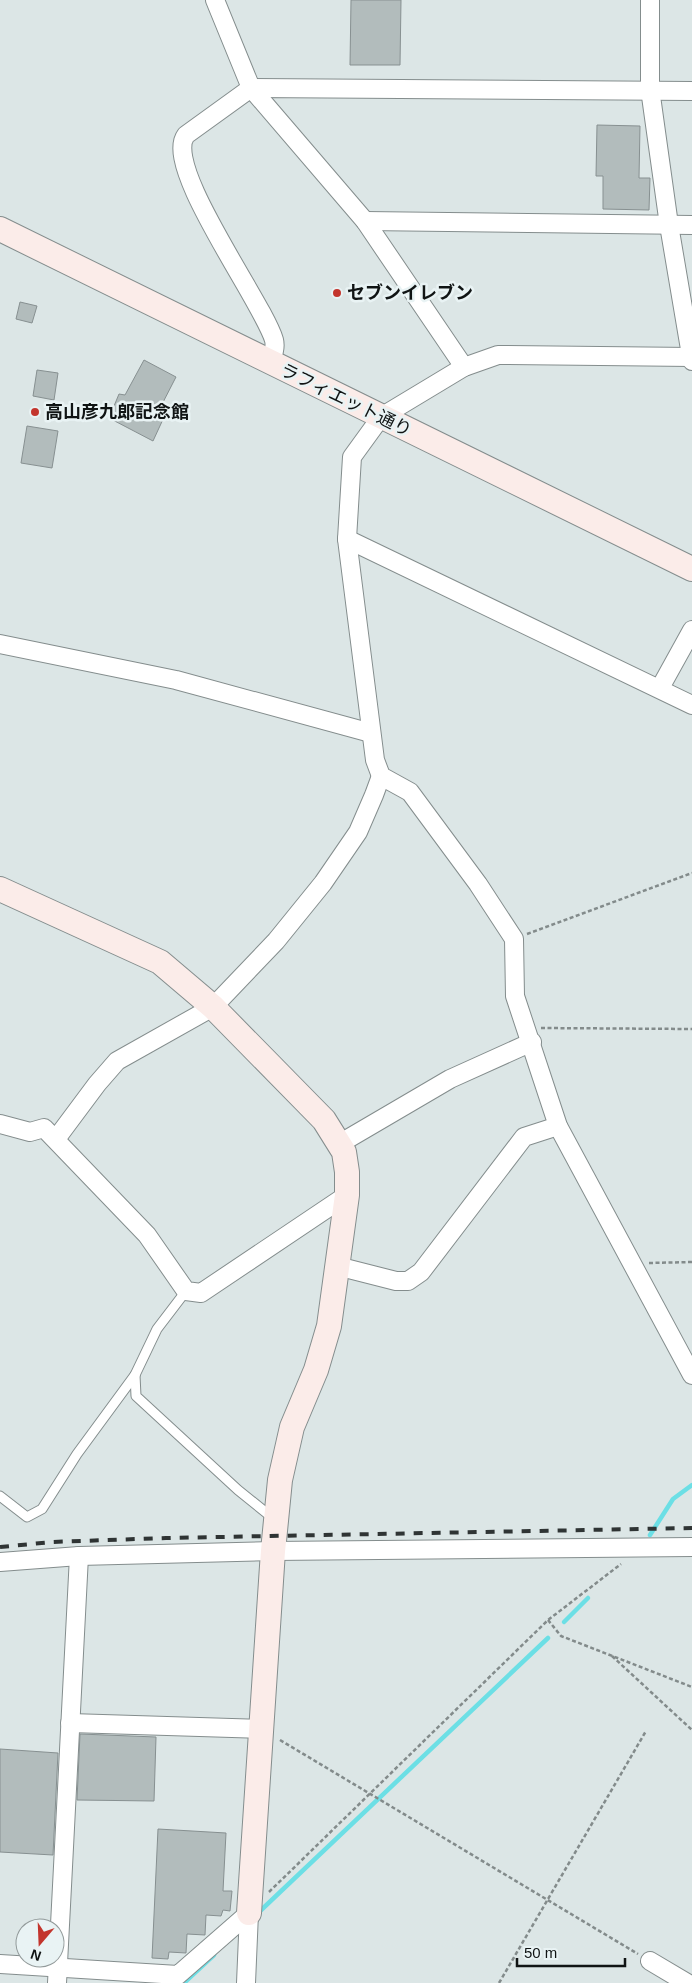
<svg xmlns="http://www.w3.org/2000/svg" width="692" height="1983" font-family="Arial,'Noto Sans JP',sans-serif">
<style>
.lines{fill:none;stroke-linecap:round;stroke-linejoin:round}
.stream{stroke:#6cdfe5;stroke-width:4.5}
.building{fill:#b2bcbc;stroke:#879091}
.lane-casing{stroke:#848d8d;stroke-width:11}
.street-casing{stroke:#848d8d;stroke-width:20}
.secondary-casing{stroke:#848d8d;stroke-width:26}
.path{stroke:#838b8b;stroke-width:2.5;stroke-dasharray:4 2.5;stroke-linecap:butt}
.lane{stroke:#fff;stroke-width:9}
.street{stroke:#fff;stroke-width:18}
.secondary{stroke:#fbece9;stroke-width:24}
.rail{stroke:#2f3434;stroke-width:4;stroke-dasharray:9 9;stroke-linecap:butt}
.poi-dot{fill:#c3352d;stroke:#e9f3f4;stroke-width:2}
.labels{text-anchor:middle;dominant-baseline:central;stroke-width:5;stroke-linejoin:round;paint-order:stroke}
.poi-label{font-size:18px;font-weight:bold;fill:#101414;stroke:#e9f3f4;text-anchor:start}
.street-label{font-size:18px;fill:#101414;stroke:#e9f3f4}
</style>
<rect width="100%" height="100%" fill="#dce6e6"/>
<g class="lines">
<g class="stream">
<path d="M650 1535 673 1499 692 1485"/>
<path d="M564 1622 588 1598"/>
<path d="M258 1913 548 1638"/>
<path d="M184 1983 214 1955"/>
</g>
</g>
<g class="building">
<path d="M351 0H401L400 65H350Z"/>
<path d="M597 125 640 126 639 178H650L649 210 603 209V176H596Z"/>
<path d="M20 302 37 306 32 323 16 319Z"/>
<path d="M144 360 176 377 158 412 165 415 153 441 109 418 119 394 125 395Z"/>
<path d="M37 370 58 373 54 400 33 396Z"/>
<path d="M27 426 58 431 52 468 21 463Z"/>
<path d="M80 1734 156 1737 154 1801 77 1800Z"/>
<path d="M0 1749 58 1753 53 1855 0 1852Z"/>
<path d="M158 1829 226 1833 223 1891H232L230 1911 223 1910 221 1916 206 1915 205 1935 187 1934 186 1953 169 1952 168 1959 152 1958Z"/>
</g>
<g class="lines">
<g class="lane-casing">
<g id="lane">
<path d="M135 1375 136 1396 238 1490 274 1519"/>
<path d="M0 1496 27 1517 42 1509 77 1454 135 1375 157 1329 186 1291"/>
</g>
</g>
<g class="street-casing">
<g id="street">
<path d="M215 0 251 88 365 221 464 367"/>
<path d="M650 0V89L669 225 692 361"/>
<path d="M365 221 692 225"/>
<path d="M692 357 498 355 464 367 381 417 352 457 347 539 375 760 381 776 410 792 478 884 514 939 515 996 558 1126 692 1375"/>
<path d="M270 362C273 355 276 348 274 340 263 302 162 166 186 135L251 88 692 91"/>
<path d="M347 539 692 705"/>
<path d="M0 644 176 680 371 733"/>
<path d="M660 688 692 630"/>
<path d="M0 1124 30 1132 44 1128 147 1235 186 1291 201 1293 347 1195"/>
<path d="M56 1139 97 1084 117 1061 213 1007 276 941 323 883 358 832 374 795 381 776"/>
<path d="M339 1144 450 1079 532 1042"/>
<path d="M337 1266 396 1281H408L421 1272 524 1137 558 1126"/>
<path d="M0 1562 79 1556 273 1551 692 1547"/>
<path d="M70 1723 261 1729"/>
<path d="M650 1961 687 1983"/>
<path d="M0 1964 178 1975 249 1913"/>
<path d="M57 1983 79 1556"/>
<path d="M246 1983 249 1913"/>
</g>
</g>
<g class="secondary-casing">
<g id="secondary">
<path d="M0 229 692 569"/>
<path d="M0 889 160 962 213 1007 324 1120 344 1152 347 1172V1195L329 1326 316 1370 292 1427 280 1480 273 1551 249 1913"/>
</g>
</g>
<g class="path">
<path d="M527 934 692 873"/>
<path d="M541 1028 692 1029"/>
<path d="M649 1263 692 1262"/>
<path d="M548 1620 561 1636 692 1687"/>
<path d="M612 1656 692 1730"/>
<path d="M280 1740 638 1954"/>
<path d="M269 1892 548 1620 621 1564"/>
<path d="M499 1983 646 1731"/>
</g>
<use href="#lane" class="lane"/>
<use href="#street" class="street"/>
<use href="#secondary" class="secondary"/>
<path class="rail" d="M0 1547 52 1542 166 1538 692 1528"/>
</g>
<g class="poi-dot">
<circle cx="337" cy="293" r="5"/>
<circle cx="35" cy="412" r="5"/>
</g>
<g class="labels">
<g class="poi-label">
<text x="347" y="293">セブンイレブン</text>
<text x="45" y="412">高山彦九郎記念館</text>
</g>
<g class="street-label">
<text transform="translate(346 400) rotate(26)">ラフィエット通り</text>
</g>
</g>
<g transform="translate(40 1943) rotate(199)"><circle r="24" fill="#e9f3f4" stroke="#929a9a"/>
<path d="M0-4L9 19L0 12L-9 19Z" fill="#c3352d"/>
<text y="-8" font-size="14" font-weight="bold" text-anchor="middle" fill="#101414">N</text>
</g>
<path d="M517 1958v8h108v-8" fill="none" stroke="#101414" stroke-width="2.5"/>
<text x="524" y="1958" font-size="15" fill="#101414" stroke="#e9f3f4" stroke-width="4" paint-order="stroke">50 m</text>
</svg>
